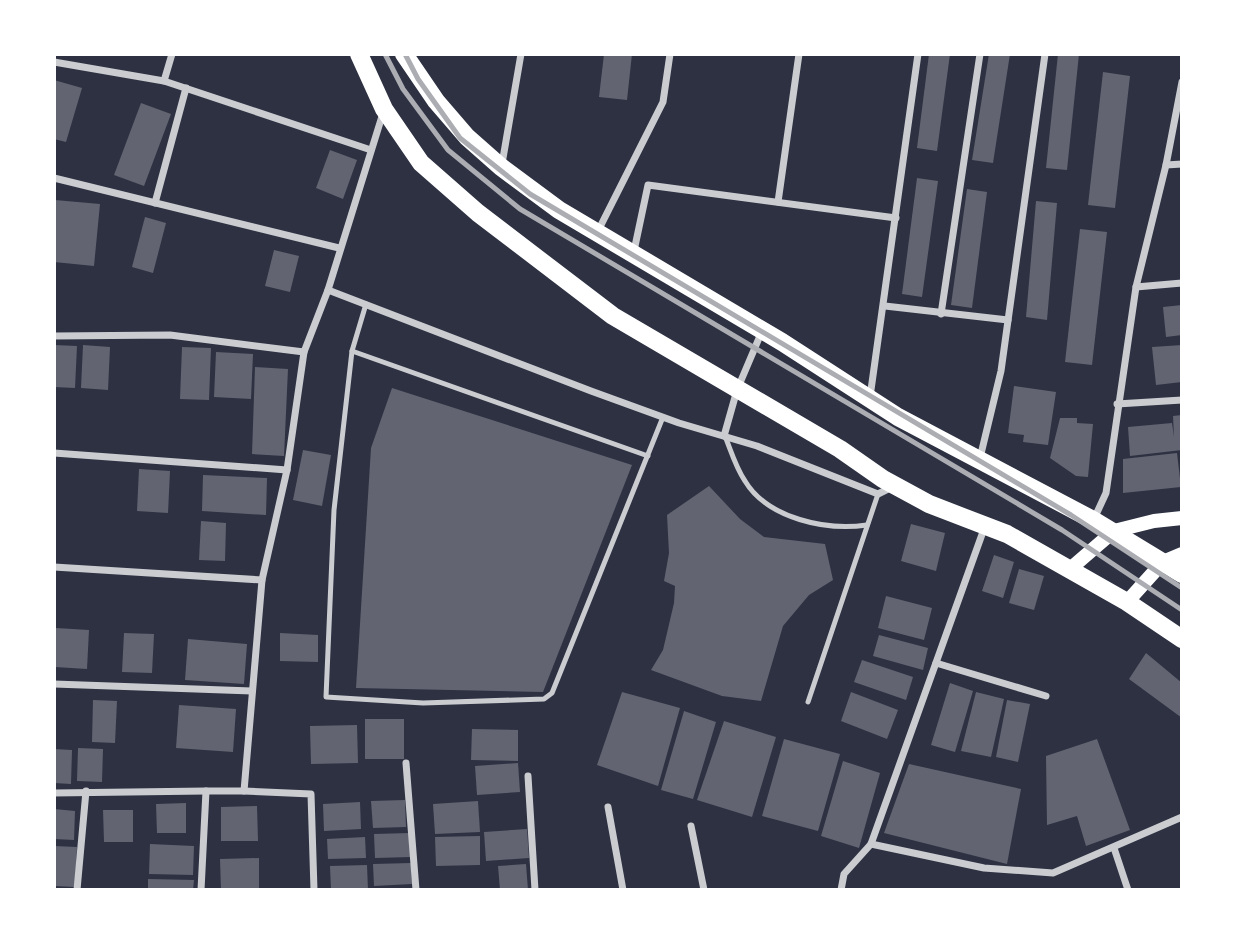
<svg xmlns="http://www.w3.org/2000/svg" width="1236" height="944" font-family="Helvetica,sans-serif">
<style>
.building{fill:#626471}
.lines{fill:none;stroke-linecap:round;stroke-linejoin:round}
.service{stroke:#caccd0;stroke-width:5}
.minor{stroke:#caccd0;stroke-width:7}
.secondary{stroke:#fff;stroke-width:14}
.primary{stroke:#fff;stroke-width:18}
.rail{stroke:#abadb3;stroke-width:5}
</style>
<rect width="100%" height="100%" fill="#2d3142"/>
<g class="building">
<path d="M604 54H632L627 100 599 97Z"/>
<path d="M929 54H950L937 151 917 148Z"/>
<path d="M989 54H1010L993 163 972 160Z"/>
<path d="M1058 54H1079L1067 170 1046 168Z"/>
<path d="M1103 72 1130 76 1115 208 1088 205Z"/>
<path d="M54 80 82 88 66 142 54 139Z"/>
<path d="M141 103 171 114 144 186 114 175Z"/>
<path d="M330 150 357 160 343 199 316 188Z"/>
<path d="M917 178 938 181 922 297 902 294Z"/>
<path d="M967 189 987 192 972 308 951 305Z"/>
<path d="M55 200 100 204 94 266 54 262Z"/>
<path d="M1036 201 1057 203 1047 320 1026 317Z"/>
<path d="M145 217 166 223 153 273 132 267Z"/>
<path d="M1080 229 1107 232 1092 365 1065 362Z"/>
<path d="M274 250 299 256 290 292 265 286Z"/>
<path d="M1182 305V335L1166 337 1163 307Z"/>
<path d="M54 345 77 346 75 388 54 387Z"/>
<path d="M83 345 110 347 108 390 81 388Z"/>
<path d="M1182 345V382L1156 385 1152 347Z"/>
<path d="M182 347 211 348 209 400 180 399Z"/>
<path d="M216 352 253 354 251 399 214 397Z"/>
<path d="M255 367 288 369 284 456 252 454Z"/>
<path d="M1014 386 1056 392 1048 445 1023 442 1024 435 1008 433Z"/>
<path d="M392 388 632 465 543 692 356 688 371 448Z"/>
<path d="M1182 415V450L1130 456 1128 427 1172 423 1174 437 1173 416Z"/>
<path d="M1060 418H1077V423L1093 424 1088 477 1076 476 1050 458Z"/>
<path d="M303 450 331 455 322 506 293 500Z"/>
<path d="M1177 453 1181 487 1123 493V459Z"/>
<path d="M139 469 170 471 168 513 137 511Z"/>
<path d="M203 475 267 478 266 515 202 511Z"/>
<path d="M709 486 740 519 764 537 825 544 833 580 809 595 783 626 761 701 722 696 651 670 663 650 674 603 675 586 664 581 669 553 667 515Z"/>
<path d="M201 521 226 523 225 561 199 560Z"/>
<path d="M911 524 945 533 936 571 901 561Z"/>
<path d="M994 555 1014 562 1003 598 982 591Z"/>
<path d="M1019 569 1044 576 1034 610 1009 603Z"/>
<path d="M886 596 932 608 924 640 878 628Z"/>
<path d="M56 628 89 630 87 669 55 667Z"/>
<path d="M124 633 154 634 152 673 122 672Z"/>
<path d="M280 633 318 635V662L280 661Z"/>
<path d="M879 635 928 648 923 670 873 656Z"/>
<path d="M188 639 247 644 244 684 185 680Z"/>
<path d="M1146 653 1182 683V718L1129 679Z"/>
<path d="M862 660 913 677 906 700 854 682Z"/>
<path d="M950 683 973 691 955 752 931 745Z"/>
<path d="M622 692 680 708 658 786 597 765Z"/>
<path d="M851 692 898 710 887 739 841 721Z"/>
<path d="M976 692 1004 699 991 757 961 751Z"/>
<path d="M93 700 117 701 115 743 92 742Z"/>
<path d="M1007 700 1030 704 1018 762 996 757Z"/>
<path d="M179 705 236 709 233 752 176 748Z"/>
<path d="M684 711 716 722 693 799 661 790Z"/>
<rect x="365" y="719" width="39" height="40"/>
<path d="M724 721 776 737 752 817 697 800Z"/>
<path d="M357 725 358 763 311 764 310 726Z"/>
<path d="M472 729 518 730V761L471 760Z"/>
<path d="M784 739 840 754 818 831 762 816Z"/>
<path d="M1097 739 1130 830 1086 846 1077 816 1047 825 1046 756Z"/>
<path d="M78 748 103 749 102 782 77 781Z"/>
<path d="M54 749 72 750 71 784 54 783Z"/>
<path d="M843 761 880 773 859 848 821 836Z"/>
<path d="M518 763 520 792 477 795 475 766Z"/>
<path d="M909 764 1021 789 1007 864 884 833Z"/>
<path d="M405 800 406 827 373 828 371 801Z"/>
<path d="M478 801 480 832 435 834 433 804Z"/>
<path d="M360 802 361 829 324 831 323 804Z"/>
<path d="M186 803V833H157L156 804Z"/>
<path d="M257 806 258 841H221V807Z"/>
<path d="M54 809 75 811 74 840 54 839Z"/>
<path d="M103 810H133V842H104Z"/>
<path d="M527 829 529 858 486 861 484 832Z"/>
<path d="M410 833 411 857 375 858 374 834Z"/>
<path d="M480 836V865L436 866 435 837Z"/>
<path d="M365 837 366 858 328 859 327 839Z"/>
<path d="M150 844 194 846 193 875 149 874Z"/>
<path d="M54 846 77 847 75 887 54 886Z"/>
<path d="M259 858V890H221L220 859Z"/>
<path d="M411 863 412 884 374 886 373 864Z"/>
<path d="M526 864 528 890H500L498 866Z"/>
<path d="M367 865 368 890H331L330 866Z"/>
<path d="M148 879 194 880 193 890H148Z"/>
</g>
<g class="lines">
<g class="service">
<path d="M366 304 352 351 334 510 326 697 423 703 544 699 552 693 663 417"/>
<path d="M352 351 648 456"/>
<path d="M725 436C731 451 736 468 745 481 768 519 827 531 867 525"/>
<path d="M808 702 878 494"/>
</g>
<g class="minor">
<path d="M54 62 164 81 371 150"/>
<path d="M164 81 172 54"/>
<path d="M502 164 521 54"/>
<path d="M1166 165 1182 164"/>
<path d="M54 178 339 248"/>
<path d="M778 202 799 54"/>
<path d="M155 203 186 88"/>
<path d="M597 233 663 102 670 54"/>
<path d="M634 251 648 185 896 218"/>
<path d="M1136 287 1182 283"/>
<path d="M328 290 591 391 679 423 757 446 878 494 894 486"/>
<path d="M885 306 1008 320"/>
<path d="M941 314 980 54"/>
<path d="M54 336 170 335 304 352"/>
<path d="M870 397 918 54"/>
<path d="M1117 404 1182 400"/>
<path d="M724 436 737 390 762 331"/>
<path d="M54 453 287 470"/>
<path d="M980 458 1001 371 1045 54"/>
<path d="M1094 519 1106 493 1136 287 1166 165 1182 82"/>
<path d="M54 567 262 580"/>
<path d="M936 663 1046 696"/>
<path d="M54 684 252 691"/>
<path d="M406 763 416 890"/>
<path d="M528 776 535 890"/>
<path d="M244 791 311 794 314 890"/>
<path d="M54 793 206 791"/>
<path d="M608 807 623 890"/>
<path d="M691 826 704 890"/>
<path d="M871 844 984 868 1053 873 1182 817"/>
<path d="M1114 848 1128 890"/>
<path d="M77 890 86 791"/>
<path d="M201 890 206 791H244L262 580 287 470 304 352 328 290 383 113"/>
<path d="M841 890 844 874 871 844 985 526"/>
</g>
<g class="secondary">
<path d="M1070 569 1114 531 1154 521 1182 518"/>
<path d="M1127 602 1163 562 1182 554"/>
</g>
<g class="primary">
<path d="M359 54 384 109 421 163 478 213 613 316 840 449 883 479 929 504 1007 534 1127 602 1182 639"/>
<path d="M404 54 436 101 467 137 501 167 559 210 782 342 898 417 1093 520 1182 574"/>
</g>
<g class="rail">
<path d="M385 54 403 89 448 150 520 209 1062 530 1182 610"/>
<path d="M405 54 418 79 460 138 530 194 1071 515 1182 588"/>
</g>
</g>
<rect width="1236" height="944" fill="none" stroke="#ffffff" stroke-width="112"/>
</svg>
